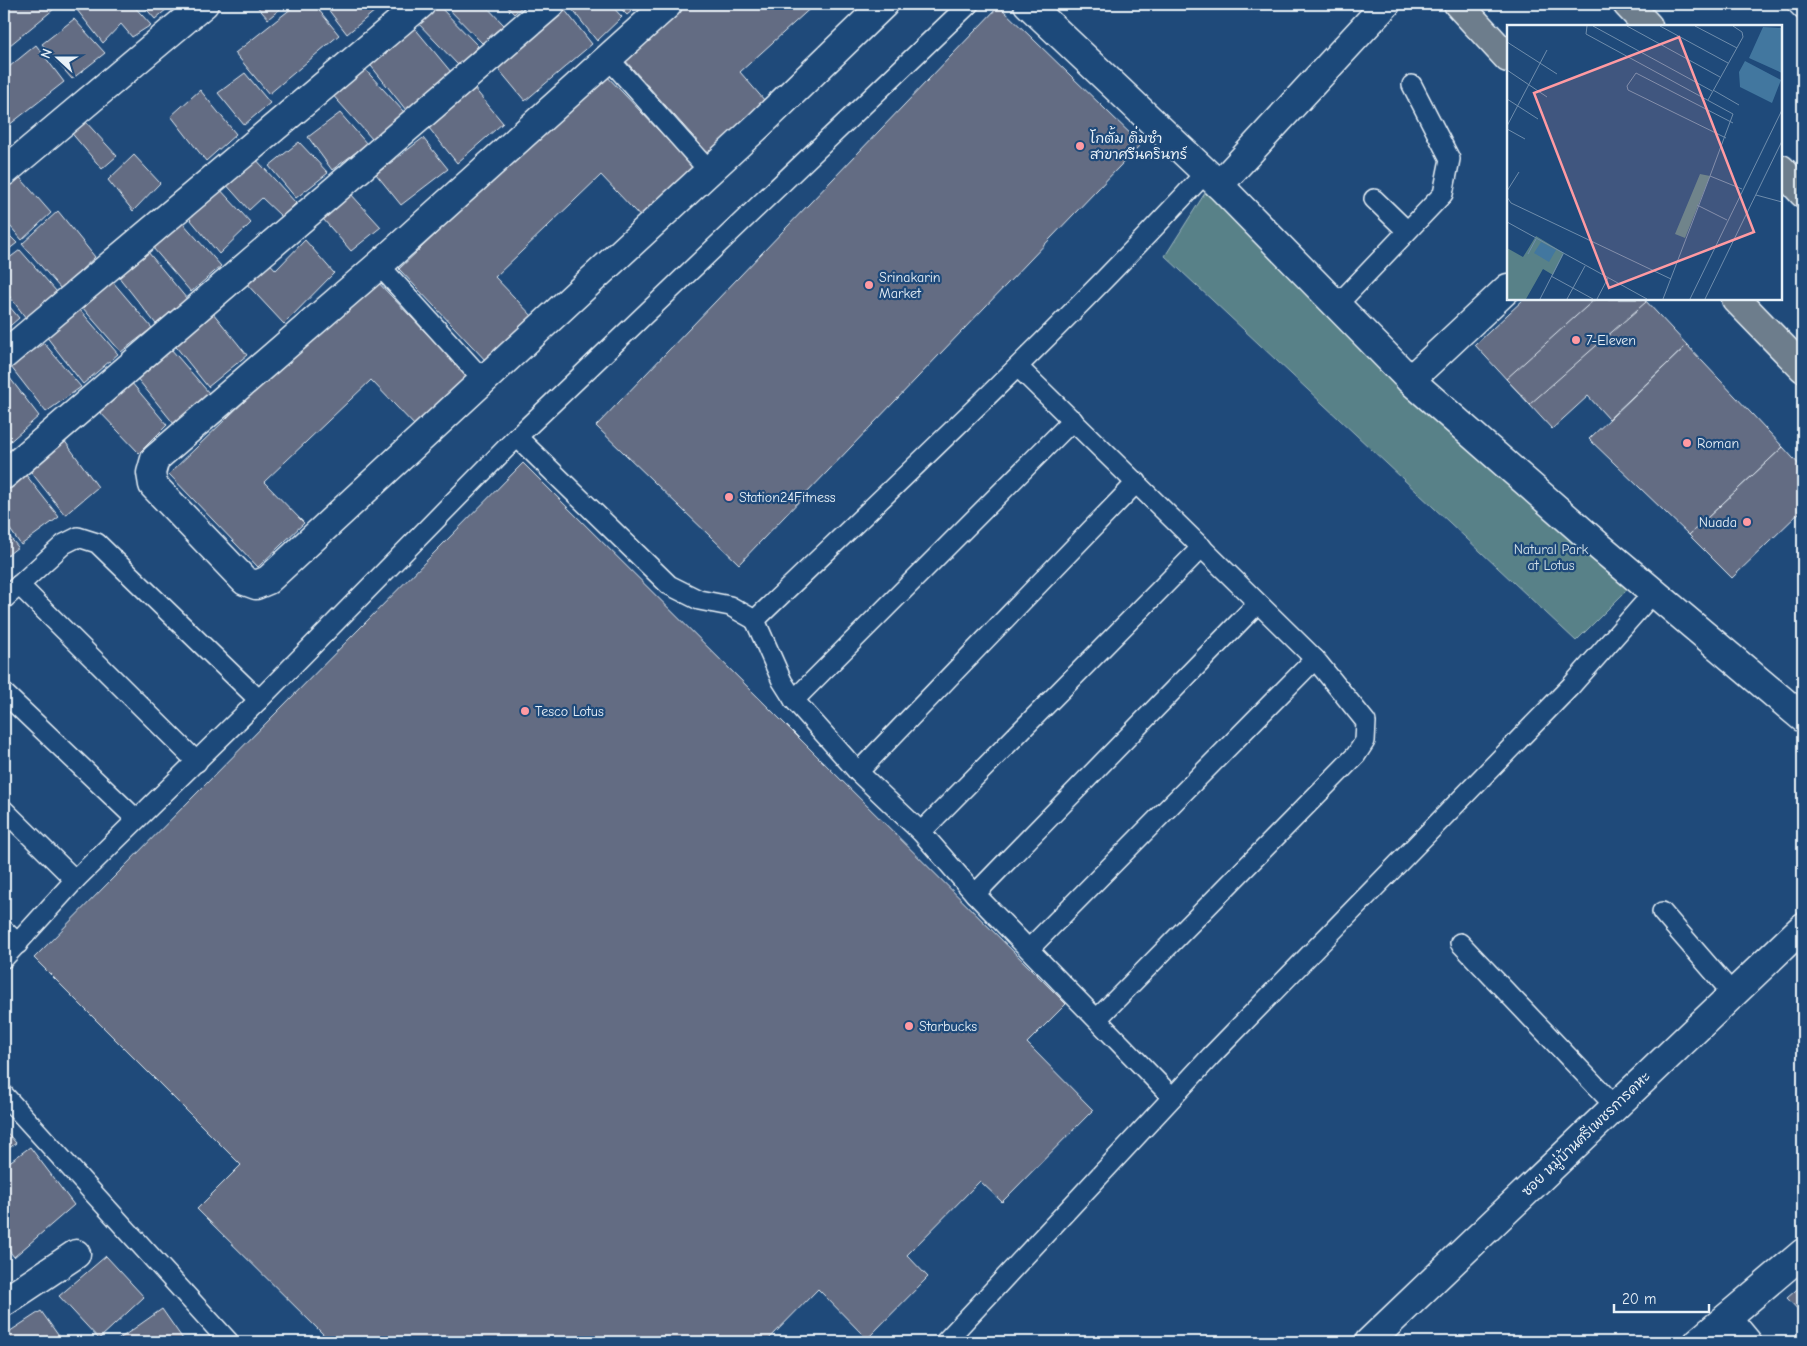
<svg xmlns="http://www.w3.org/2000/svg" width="1807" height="1346" font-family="'Comic Neue','Playpen Sans Thai',sans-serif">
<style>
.green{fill:#588188;stroke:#a0b9c0}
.building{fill:#636c83;stroke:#e8f1f8}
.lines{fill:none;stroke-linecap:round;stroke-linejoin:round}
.service-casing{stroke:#e8f1f8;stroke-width:22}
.minor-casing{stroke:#e8f1f8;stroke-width:31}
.primary-casing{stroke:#e8f1f8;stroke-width:31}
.service{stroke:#1f4a7a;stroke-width:19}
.minor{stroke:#1f4a7a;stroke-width:28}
.primary{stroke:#6d7d8c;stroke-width:28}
.poi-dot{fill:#ff9aa2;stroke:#1f4a7a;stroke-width:2}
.labels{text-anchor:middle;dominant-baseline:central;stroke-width:4.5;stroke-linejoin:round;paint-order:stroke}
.poi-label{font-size:14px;fill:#e8f1f8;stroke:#1f4a7a;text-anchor:start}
.park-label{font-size:14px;fill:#d2e0e7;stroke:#1f4a7a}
.street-label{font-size:14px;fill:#e8f1f8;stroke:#1f4a7a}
.inset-road{fill:none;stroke:#6f8dac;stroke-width:1}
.view{fill:#ff9aa2;fill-opacity:0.15;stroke:#ff9aa2;stroke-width:2.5}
.inset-edge{fill:none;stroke:#e8f1f8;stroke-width:2.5}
</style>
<rect width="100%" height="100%" fill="#1f4a7a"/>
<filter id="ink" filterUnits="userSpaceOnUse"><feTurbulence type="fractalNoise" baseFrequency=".02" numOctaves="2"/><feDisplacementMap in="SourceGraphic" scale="10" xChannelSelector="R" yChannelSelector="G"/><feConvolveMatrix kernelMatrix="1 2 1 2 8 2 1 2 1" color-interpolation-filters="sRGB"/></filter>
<g filter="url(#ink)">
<path class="green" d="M1212 182 1639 578 1576 641 1165 256Z"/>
<g class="building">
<path d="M4 4H60L4 50Z"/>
<path d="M85 4H132L151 25 132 37 121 24 103 43 77 10Z"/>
<path d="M142 4H173L155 19Z"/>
<path d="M255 4H286L268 19Z"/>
<path d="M297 4H314L339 35 269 94 235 53Z"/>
<path d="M324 4H379L381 6 347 34Z"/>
<path d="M437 4 478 46 459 66 416 21Z"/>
<path d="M444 4H484L504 25 482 43Z"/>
<path d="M505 4H525L514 14Z"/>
<path d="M560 4 592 44 525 101 491 60Z"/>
<path d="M568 4H610L622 17 597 41Z"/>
<path d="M616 4H640L627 15Z"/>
<path d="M683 4H815L740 72 765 101 708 153 623 58Z"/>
<path d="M999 6 1141 144 739 564 596 426Z"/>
<path d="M74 19 105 53 72 79 42 44Z"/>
<path d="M413 26 451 72 406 110 368 62Z"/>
<path d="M36 45 64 82 4 129V71Z"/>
<path d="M361 65 404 112 373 140 330 92Z"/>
<path d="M245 73 270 103 244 125 218 93Z"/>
<path d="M604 73 700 174 648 225 601 175 495 277 534 318 488 363 399 269Z"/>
<path d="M474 88 503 123 457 163 425 123 446 104 451 109Z"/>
<path d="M200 90 236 134 206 161 171 116Z"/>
<path d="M340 113 367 144 332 170 308 137Z"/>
<path d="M84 120 117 156 102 169 69 130Z"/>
<path d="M423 138 448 169 401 205 376 174Z"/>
<path d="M299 142 328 173 296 198 269 166Z"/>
<path d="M134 155 160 183 133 211 108 180Z"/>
<path d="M254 157 296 203 282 217 262 198 249 210 224 182Z"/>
<path d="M16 173 51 213 22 240 4 219V182Z"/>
<path d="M218 187 251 223 219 254 186 214Z"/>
<path d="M350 193 381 227 351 251 323 219Z"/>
<path d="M58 211 95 257 61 289 22 244Z"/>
<path d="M182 222 221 266 191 292 153 248Z"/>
<path d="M4 230 17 243 4 253Z"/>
<path d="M305 240 334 273 284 324 242 279 265 258 276 270Z"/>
<path d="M20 250 57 292 26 318 4 289V262Z"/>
<path d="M148 252 187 299 156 324 118 276Z"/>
<path d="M373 277 470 379 418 429 371 380 264 482 304 523 258 567 169 474Z"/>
<path d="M113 282 152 328 121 352 82 307Z"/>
<path d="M1524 299H1644L1687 345 1609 419 1588 396 1552 429 1475 345Z"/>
<path d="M1595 299H1644L1646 302 1530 404 1506 379Z"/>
<path d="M4 300 19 318 4 331Z"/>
<path d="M80 310 118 354 83 384 46 336Z"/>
<path d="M213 313 247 355 208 387 173 343Z"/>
<path d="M44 343 81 387 46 412 11 367Z"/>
<path d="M1687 345 1783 447 1689 535 1589 439Z"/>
<path d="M171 349 209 393 174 424 136 377Z"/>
<path d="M6 373 39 416 6 445 4 443V375Z"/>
<path d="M131 382 167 425 139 453 97 409Z"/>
<path d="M64 440 98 487 65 515 28 468Z"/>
<path d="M1783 447 1803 469V509L1732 578 1689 535Z"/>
<path d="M523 463 1066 1004 1027 1043 1093 1110 1002 1202 980 1181 907 1255 928 1277 867 1339 818 1289 766 1342H331L197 1209 241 1165 34 958Z"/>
<path d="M26 475 59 517 21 545 4 521V493Z"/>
<path d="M4 530 18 547 4 558Z"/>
<path d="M4 1129 16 1143 4 1152Z"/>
<path d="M30 1147 74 1205 14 1257 4 1244V1166Z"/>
<path d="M106 1256 144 1297 99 1339 59 1296Z"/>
<path d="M1803 1284V1315L1787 1298Z"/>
<path d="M162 1309 185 1342H115Z"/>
<path d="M41 1311 63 1342H4V1335Z"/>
</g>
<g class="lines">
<g class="service-casing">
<g id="service">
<path d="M1797 4 1803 10"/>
<path d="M609 59 709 171"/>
<path d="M1374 199 1406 230"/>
<path d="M379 265 484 381"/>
<path d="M1337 305 1443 194 1450 159 1412 85"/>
<path d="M1018 367 1315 659 1366 722 1365 741 1356 755 1098 1018"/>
<path d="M517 437 969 4"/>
<path d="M19 585 197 762"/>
<path d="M4 599 64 544 78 537 97 543 259 700"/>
<path d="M755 620 782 681 794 700 858 772 921 832 975 894 1172 1097"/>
<path d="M4 693 136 819"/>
<path d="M794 700 1073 420"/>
<path d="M858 772 1137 482"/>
<path d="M4 810 75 880"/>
<path d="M921 832 1202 547"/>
<path d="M975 894 1257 604"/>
<path d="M1662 912 1732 993"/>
<path d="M4 930 18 944"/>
<path d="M1460 943 1615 1106"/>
<path d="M1029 949 1315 659"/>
<path d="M4 958 75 880 259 700 517 437 669 585 699 600 730 606 755 620C908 473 1063 328 1206 172"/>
<path d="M4 1095 229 1342"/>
<path d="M945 1342 1211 1056 1571 686 1654 592"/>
</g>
</g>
<g class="minor-casing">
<g id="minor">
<path d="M668 4 379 265 155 459 151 473 153 485 245 581 256 585 268 580 759 125 884 4"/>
<path d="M1028 4 1219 185"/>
<path d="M1386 4 1219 185 1410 380 1600 547 1803 718"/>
<path d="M4 172 204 4"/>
<path d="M4 355 421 4"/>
<path d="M1410 380 1508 288"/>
<path d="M4 475 551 4"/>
<path d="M4 1302 76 1254"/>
<path d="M1727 1318 1747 1342"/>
<path d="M1369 1342 1803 927"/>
<path d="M1698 1342 1803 1253"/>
</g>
</g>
<g class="primary-casing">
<g id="primary">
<path d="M1458 4 1508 58"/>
<path d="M1627 4 1648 26"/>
<path d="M1781 169 1803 193"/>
<path d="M1736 299 1803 368"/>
</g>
</g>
<use href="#service" class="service"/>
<use href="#minor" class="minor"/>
<use href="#primary" class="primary"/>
</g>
</g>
<g class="poi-dot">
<circle cx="1080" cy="146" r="5"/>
<circle cx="869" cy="285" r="5"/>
<circle cx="1576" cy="340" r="5"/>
<circle cx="1687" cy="443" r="5"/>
<circle cx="729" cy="497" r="5"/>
<circle cx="1747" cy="522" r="5"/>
<circle cx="525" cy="711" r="5"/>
<circle cx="909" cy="1026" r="5"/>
</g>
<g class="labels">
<g class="poi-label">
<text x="1090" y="138">โกตั้ม ติ่มซำ<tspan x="1090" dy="16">สาขาศรีนครินทร์</tspan></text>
<text x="879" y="277">Srinakarin<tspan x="879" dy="16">Market</tspan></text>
<text x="1586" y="340">7-Eleven</text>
<text x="1697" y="443">Roman</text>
<text x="739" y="497">Station24Fitness</text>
<text x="1737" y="522" text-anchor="end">Nuada</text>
<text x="535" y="711">Tesco Lotus</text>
<text x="919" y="1026">Starbucks</text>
</g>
<g class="park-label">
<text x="1551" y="549">Natural Park<tspan x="1551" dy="16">at Lotus</tspan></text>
</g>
<g class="street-label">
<text transform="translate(1586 1134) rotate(-44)">ซอย หมู่บ้านศรีเพชรการคหะ</text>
</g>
</g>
<g transform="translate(1507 25)">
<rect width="275" height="275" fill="#1f4a7a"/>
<path d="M193 149 203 151 178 213 168 209ZM29 211 57 228 46 250 36 244 19 274H0V223L16 232Z" fill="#588188"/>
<path d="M256 2 275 3V48L242 33ZM238 36 274 55 265 78 233 62 232 47ZM34 217 49 225 42 237 27 228Z" fill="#42779f"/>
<path class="inset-road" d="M80 1 79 9 226 89 203 151M86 1 205 66M120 1 213 52M153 1 221 38M188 1 230 23M0 17 50 49M0 45 40 72M206 65 232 80M0 74 31 94M201 75 236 12 235 7 226 1M0 101 40 25M0 104 18 114M219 113 121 65 120 61 129 48 226 98M0 166 12 147M249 170 275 177M0 172 4 178 164 254M190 180 220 195M0 197 140 274M21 229 29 214M44 251 86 274M33 274 56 229M60 274 78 241M90 274 101 253M156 274 203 151 235 164M183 274 275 85M198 274 275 116"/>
<path class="view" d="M172 12 247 207 102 263 27 68Z"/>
<rect width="275" height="275" class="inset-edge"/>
</g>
<rect width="1807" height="1346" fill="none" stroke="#1f4a7a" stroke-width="20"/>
<rect x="10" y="10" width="1787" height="1326" fill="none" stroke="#e8f1f8" stroke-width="2" filter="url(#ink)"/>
<g transform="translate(58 58) rotate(291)" stroke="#1f4a7a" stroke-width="4" paint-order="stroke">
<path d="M0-4L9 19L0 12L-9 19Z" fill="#e8f1f8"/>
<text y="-8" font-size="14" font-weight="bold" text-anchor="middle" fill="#e8f1f8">N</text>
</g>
<path d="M1614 1304v8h95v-8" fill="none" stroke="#e8f1f8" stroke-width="2.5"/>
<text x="1622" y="1304" font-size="15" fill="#e8f1f8" stroke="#1f4a7a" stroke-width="4" paint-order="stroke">20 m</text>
</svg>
